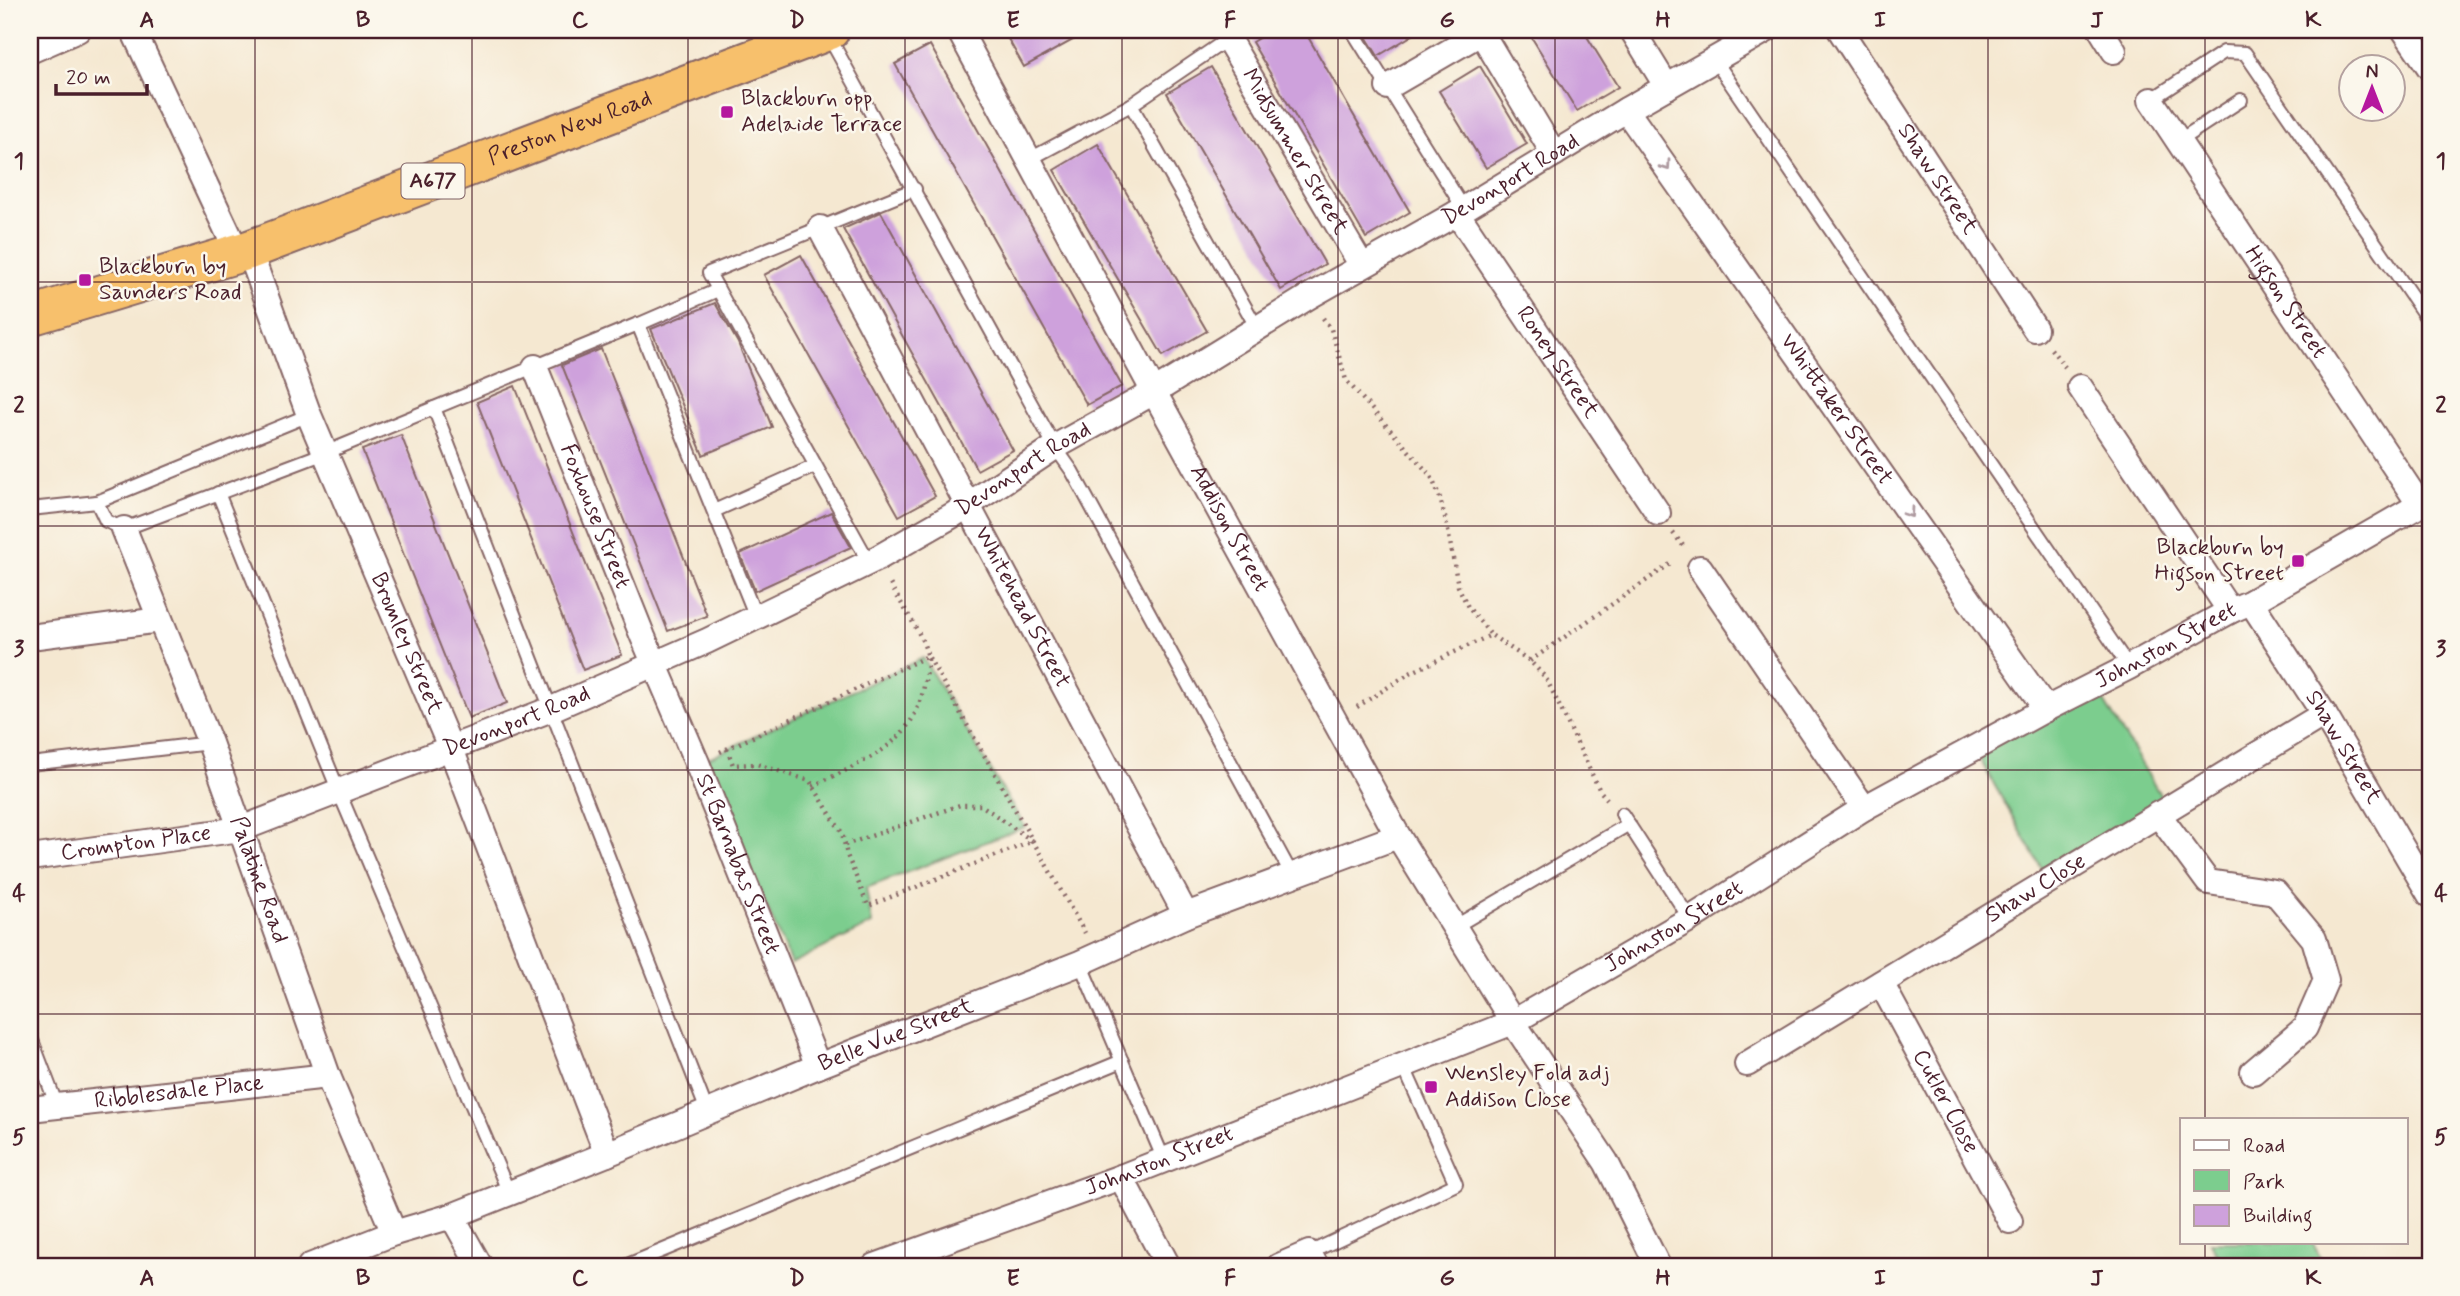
<svg xmlns="http://www.w3.org/2000/svg" width="2460" height="1296" font-family="Mynerve,sans-serif">
<style>
.green{fill:#7ccd8e;stroke:#63765c;stroke-width:2}
.building{fill:#cea1dc}
.lines{fill:none;stroke-linecap:round;stroke-linejoin:round}
.lane-casing{stroke:#866565;stroke-width:16}
.street-casing{stroke:#866565;stroke-width:28}
.highway-casing{stroke:#866565;stroke-width:42}
.path{stroke:#866565;stroke-width:4.5;stroke-dasharray:2 5;stroke-linecap:butt}
.lane{stroke:#fff;stroke-width:12}
.street{stroke:#fff;stroke-width:24}
.highway{stroke:#f7c06c;stroke-width:38}
.oneway{stroke:#ae9aa0}
.grid{fill:none;stroke:#4a1f2b;stroke-width:2;stroke-opacity:0.55}
.poi-dot{fill:#b5179e;stroke:#fbf7ec;stroke-width:2.5}
.labels{text-anchor:middle;dominant-baseline:central;stroke-width:5;stroke-linejoin:round;paint-order:stroke}
.shield{fill:#fbf7ec;stroke:#7f6065;stroke-width:2}
.shield-label{font-size:21px;font-weight:bold;fill:#4a1f2b}
.poi-label{font-size:23px;fill:#4a1f2b;stroke:#fbf7ec;text-anchor:start}
.street-label{font-size:23px;fill:#4a1f2b;stroke:#fbf7ec}
.neatline{fill:none;stroke:#4a1f2b;stroke-width:2.5}
.grid-label{font-size:23px;text-anchor:middle;font-weight:bold;fill:#4a1f2b}
</style>
<rect width="100%" height="100%" fill="#fbf7ec"/>
<filter id="ink" filterUnits="userSpaceOnUse"><feTurbulence type="fractalNoise" baseFrequency=".0143" numOctaves="2"/><feDisplacementMap in="SourceGraphic" scale="14" xChannelSelector="R" yChannelSelector="G"/><feConvolveMatrix kernelMatrix="1 2 1 2 8 2 1 2 1" color-interpolation-filters="sRGB"/></filter>
<filter id="wash" filterUnits="userSpaceOnUse"><feTurbulence type="fractalNoise" baseFrequency=".00686" numOctaves="4" result="noise"/><feDisplacementMap in="SourceGraphic" scale="28" xChannelSelector="R" yChannelSelector="G"/><feGaussianBlur stdDeviation="1.57" result="paint"/><feColorMatrix in="noise" values="0 0 0 0 0 0 0 0 0 0 0 0 0 0 0 0 0 1.4 0 .05"/><feComposite in="paint" operator="in"/></filter>
<g filter="url(#wash)">
<rect width="100%" height="100%" fill="#f5e8d1"/>
<g class="green">
<path d="M923 658 1025 827 866 888 872 924 791 964 704 760Z"/>
<path d="M2094 685 2168 808 2049 881 1974 749Z"/>
<path d="M2210 1242H2312L2325 1266H2224Z"/>
</g>
<g id="blocks">
<g class="building">
<path d="M1003 30H1091L1024 67Z"/>
<path d="M1272 30H1304L1410 212 1366 238 1252 42Z"/>
<path d="M1362 30H1421L1378 56Z"/>
<path d="M1527 30H1583L1618 87 1577 111Z"/>
<path d="M930 45 1122 386 1087 405 895 64Z"/>
<path d="M1480 66 1527 144 1486 168 1439 91Z"/>
<path d="M1211 67 1325 264 1281 290 1167 93Z"/>
<path d="M1098 144 1207 331 1163 356 1054 170Z"/>
<path d="M881 212 1013 450 977 470 843 229Z"/>
<path d="M801 255 935 496 899 516 764 275Z"/>
<path d="M715 303 738 343 772 427 703 455 651 329Z"/>
<path d="M601 349 707 616 668 631 562 365Z"/>
<path d="M515 386 622 655 583 670 477 402Z"/>
<path d="M401 435 507 703 469 718 362 450Z"/>
<path d="M831 512 851 547 755 591 740 554Z"/>
</g>
</g>
</g>
<g filter="url(#ink)">
<use href="#blocks" fill-opacity="0" stroke="#866565" stroke-width="2"/>
<g class="lines">
<g class="lane-casing">
<g id="lane">
<path d="M1352 30 1464 209"/>
<path d="M828 35 1055 447 1072 471 1292 875"/>
<path d="M1714 59 2129 667"/>
<path d="M2151 100 2224 52 2245 53 2430 323"/>
<path d="M1131 105 1257 328"/>
<path d="M2177 142 2241 100"/>
<path d="M1028 160 1131 105 1241 30"/>
<path d="M637 325 718 290"/>
<path d="M434 408C524 643 616 877 707 1111"/>
<path d="M218 493 339 792 509 1193"/>
<path d="M97 502 106 521 124 529 325 453 638 324 756 617"/>
<path d="M30 509 97 502 309 415"/>
<path d="M714 511 815 466"/>
<path d="M869 562 709 273 915 189"/>
<path d="M30 764 210 743"/>
<path d="M1622 814 1690 919"/>
<path d="M1454 927 1629 824"/>
<path d="M1080 963 1164 1160"/>
<path d="M30 1035 57 1106"/>
<path d="M1309 1253 1456 1184 1403 1065"/>
<path d="M625 1266 1122 1061"/>
</g>
</g>
<g class="street-casing">
<g id="street">
<path d="M133 30 238 254"/>
<path id="s1" d="M959 30 1154 392 1398 836 1513 1022 1606 1162 1658 1266"/>
<path d="M1632 30 1667 87"/>
<path id="s2" d="M1840 30 2035 329"/>
<path d="M2101 30 2114 51"/>
<path d="M2404 30 2430 68"/>
<path d="M1481 32 1554 154"/>
<path id="s3" d="M1228 39 1362 266"/>
<path d="M30 51 78 30"/>
<path d="M1388 87 1486 30"/>
<path id="s4" d="M2151 100 2420 505"/>
<path id="s5" d="M1626 110 2046 709"/>
<path id="s6" d="M1457 213 1658 513"/>
<path id="s7" d="M820 228 1186 915"/>
<path id="s8" d="M249 250 309 415 451 749 607 1154"/>
<path id="s9" d="M535 367 643 637 697 763 818 1066"/>
<path d="M2080 387 2230 611"/>
<path id="s10" d="M124 529 210 743 328 1076 394 1233"/>
<path d="M1700 568 1864 808"/>
<path id="s11" d="M2251 602 2324 714 2430 895"/>
<path d="M30 637 160 620"/>
<path d="M2158 814 2208 882 2275 892 2314 939 2326 980 2305 1028 2253 1072"/>
<path id="s12" d="M30 858 241 829 549 710 707 641 876 559 953 515 1055 447 1154 392 1308 297 1457 213 1626 110 1766 30"/>
<path id="s13" d="M1881 983 2010 1221"/>
<path id="s14" d="M1747 1064 2324 714"/>
<path id="s15" d="M30 1109 328 1076"/>
<path d="M1121 1177 1168 1266"/>
<path d="M452 1216 480 1266"/>
<path id="s16" d="M310 1266 394 1233 452 1216 607 1154 818 1066 1080 963 1186 915 1398 836"/>
<path id="s17" d="M875 1266 1121 1177 1513 1022 1690 919 1864 808 2046 709 2129 667 2230 611 2251 602 2430 499"/>
<path d="M1279 1266 1309 1253 1316 1266"/>
</g>
</g>
<g class="highway-casing">
<g id="highway">
<path id="s18" d="M30 316 249 250 830 30"/>
</g>
</g>
<g class="path">
<path d="M1323 318 1331 329 1346 380 1431 476 1440 498 1447 525 1458 586 1468 607 1491 635"/>
<path d="M2051 349 2065 367"/>
<path d="M1673 533 1685 548"/>
<path d="M1530 661 1673 562"/>
<path d="M1357 707 1410 673 1491 635 1530 661 1546 678 1600 791 1607 799"/>
<path d="M727 749 733 765 757 764 810 781 842 833 847 855 868 906 1033 841"/>
<path d="M720 752 928 656 1085 933"/>
<path d="M813 786C861 762 913 747 924 686 926 676 930 663 927 654 920 629 901 605 889 582"/>
<path d="M845 845 960 805H981L1032 841"/>
</g>
<use href="#lane" class="lane"/>
<use href="#street" class="street"/>
<use href="#highway" class="highway"/>
</g>
<defs><path id="oneway-chevron" d="M-2-3.5L2.5 0L-2 3.5" fill="none" stroke-width="1.6" stroke-linecap="round" stroke-linejoin="round" transform="scale(1.75)"/></defs>
<g class="oneway">
<use href="#oneway-chevron" transform="translate(1666 166) rotate(55)"/>
<use href="#oneway-chevron" transform="translate(1909 513) rotate(55)"/>
</g>
</g>
<path class="grid" d="M255 30V1266M472 30V1266M688 30V1266M905 30V1266M1122 30V1266M1338 30V1266M1555 30V1266M1772 30V1266M1988 30V1266M2205 30V1119M30 282H2430M30 526H2430M30 770H2430M30 1014H2430M2205 1242V1266"/>
<g class="poi-dot">
<rect x="720" y="105" width="14" height="14" rx="3.5"/>
<rect x="78" y="273" width="14" height="14" rx="3.5"/>
<rect x="2291" y="554" width="14" height="14" rx="3.5"/>
<rect x="1424" y="1080" width="14" height="14" rx="3.5"/>
</g>
<g class="labels">
<rect class="shield" x="401.5" y="163.5" width="63" height="35" rx="5"/>
<g class="shield-label">
<text x="433" y="181">A677</text>
</g>
<g class="poi-label">
<text x="741" y="99">Blackburn opp<tspan x="741" dy="26">Adelaide Terrace</tspan></text>
<text x="99" y="267">Blackburn by<tspan x="99" dy="26">Saunders Road</tspan></text>
<text x="2284" y="548" text-anchor="end">Blackburn by<tspan x="2284" dy="26">Higson Street</tspan></text>
<text x="1445" y="1074">Wensley Fold adj<tspan x="1445" dy="26">Addison Close</tspan></text>
</g>
<g class="street-label">
<text stroke="none"><textPath href="#s18" startOffset="572">Preston New Road</textPath></text>
<text stroke="none"><textPath href="#s3" startOffset="131">Midsummer Street</textPath></text>
<text stroke="none"><textPath href="#s2" startOffset="178">Shaw Street</textPath></text>
<text stroke="none"><textPath href="#s12" startOffset="1643">Devonport Road</textPath></text>
<text stroke="none"><textPath href="#s4" startOffset="243">Higson Street</textPath></text>
<text stroke="none"><textPath href="#s6" startOffset="180">Roney Street</textPath></text>
<text stroke="none"><textPath href="#s5" startOffset="366">Whittaker Street</textPath></text>
<text stroke="none"><textPath href="#s12" startOffset="1076">Devonport Road</textPath></text>
<text stroke="none"><textPath href="#s9" startOffset="161">Foxhouse Street</textPath></text>
<text stroke="none"><textPath href="#s1" startOffset="567">Addison Street</textPath></text>
<text stroke="none"><textPath href="#s7" startOffset="430">Whitehead Street</textPath></text>
<text stroke="none"><textPath href="#s8" startOffset="424">Bromley Street</textPath></text>
<text stroke="none"><textPath href="#s17" startOffset="1437">Johnston Street</textPath></text>
<text stroke="none"><textPath href="#s12" startOffset="509">Devonport Road</textPath></text>
<text stroke="none"><textPath href="#s11" startOffset="172">Shaw Street</textPath></text>
<text stroke="none"><textPath href="#s12" startOffset="107">Crompton Place</textPath></text>
<text stroke="none"><textPath href="#s9" startOffset="537">St Barnabas Street</textPath></text>
<text stroke="none"><textPath href="#s10" startOffset="376">Palatine Road</textPath></text>
<text stroke="none"><textPath href="#s14" startOffset="338">Shaw Close</textPath></text>
<text stroke="none"><textPath href="#s17" startOffset="870">Johnston Street</textPath></text>
<text stroke="none"><textPath href="#s16" startOffset="630">Belle Vue Street</textPath></text>
<text stroke="none"><textPath href="#s15" startOffset="150">Ribblesdale Place</textPath></text>
<text stroke="none"><textPath href="#s13" startOffset="135">Cutler Close</textPath></text>
<text stroke="none"><textPath href="#s17" startOffset="303">Johnston Street</textPath></text>
</g>
</g>
<rect width="2460" height="1296" fill="none" stroke="#fbf7ec" stroke-width="77"/>
<rect x="2180" y="1118" width="228" height="126" fill="#fbf7ec" stroke="#b4a19f" stroke-width="2"/>
<rect x="2194" y="1140" width="35" height="10" fill="#ffffff" stroke="#b4a19f" stroke-width="2"/>
<text x="2243" y="1152" font-size="21" fill="#4a1f2b">Road</text>
<rect x="2194" y="1170" width="35" height="21" fill="#7ccd8e" stroke="#b4a19f" stroke-width="2"/>
<text x="2243" y="1188" font-size="21" fill="#4a1f2b">Park</text>
<rect x="2194" y="1205" width="35" height="21" fill="#cea1dc" stroke="#b4a19f" stroke-width="2"/>
<text x="2243" y="1222" font-size="21" fill="#4a1f2b">Building</text>
<g transform="translate(2372 88)"><circle r="33" fill="#fbf7ec" stroke="#b4a19f" stroke-width="2"/>
<path d="M0-5L12 26L0 18L-12 26Z" fill="#b5179e"/>
<text y="-10" font-size="19" font-weight="bold" text-anchor="middle" fill="#4a1f2b">N</text>
</g>
<path d="M56 84v10h91v-10" fill="none" stroke="#4a1f2b" stroke-width="3.5"/>
<text x="66" y="84" font-size="21" fill="#4a1f2b" stroke="#fbf7ec" stroke-width="5" paint-order="stroke">20 m</text>
<rect x="38" y="38" width="2384" height="1220" class="neatline"/>
<g class="grid-label">
<text x="147" y="27">A</text>
<text x="363" y="27">B</text>
<text x="580" y="27">C</text>
<text x="797" y="27">D</text>
<text x="1013" y="27">E</text>
<text x="1230" y="27">F</text>
<text x="1447" y="27">G</text>
<text x="1663" y="27">H</text>
<text x="1880" y="27">I</text>
<text x="2097" y="27">J</text>
<text x="2313" y="27">K</text>
<text x="19" y="168">1</text>
<text x="2441" y="168">1</text>
<text x="19" y="412">2</text>
<text x="2441" y="412">2</text>
<text x="19" y="656">3</text>
<text x="2441" y="656">3</text>
<text x="19" y="900">4</text>
<text x="2441" y="900">4</text>
<text x="19" y="1144">5</text>
<text x="2441" y="1144">5</text>
<text x="147" y="1285">A</text>
<text x="363" y="1285">B</text>
<text x="580" y="1285">C</text>
<text x="797" y="1285">D</text>
<text x="1013" y="1285">E</text>
<text x="1230" y="1285">F</text>
<text x="1447" y="1285">G</text>
<text x="1663" y="1285">H</text>
<text x="1880" y="1285">I</text>
<text x="2097" y="1285">J</text>
<text x="2313" y="1285">K</text>
</g>
</svg>
